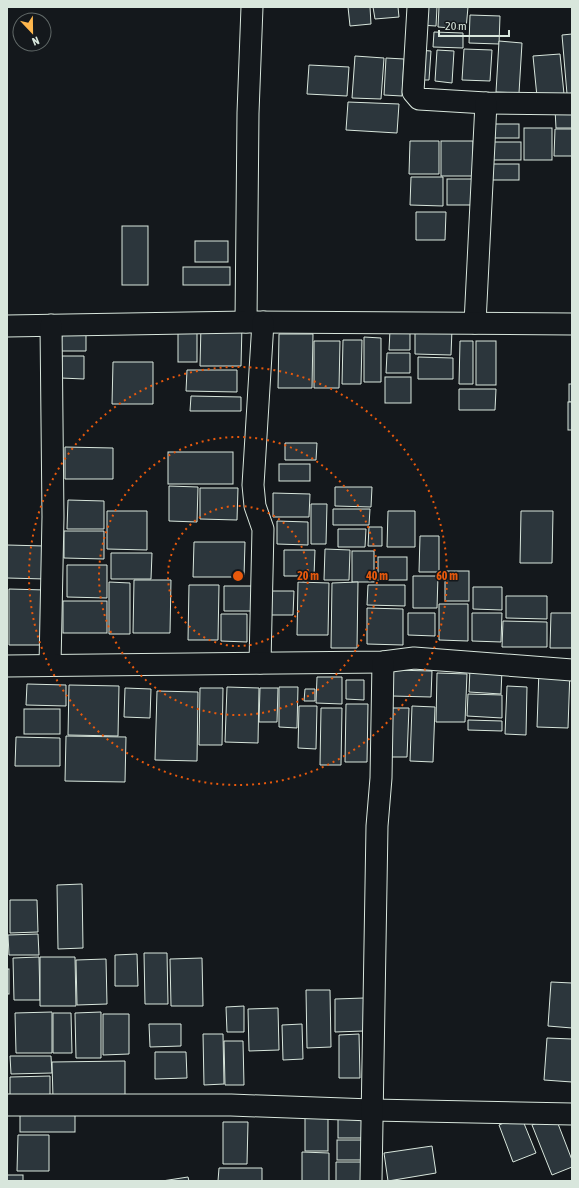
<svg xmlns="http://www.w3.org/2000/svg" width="579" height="1188" font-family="'Asap Condensed',sans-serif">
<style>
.building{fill:#2c363c;stroke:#d8e6dc}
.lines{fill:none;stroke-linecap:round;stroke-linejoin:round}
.street-casing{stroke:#d8e6dc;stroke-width:23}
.street{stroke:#14181c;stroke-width:21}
.ring{fill:none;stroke:#e8590c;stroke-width:2;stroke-dasharray:2 4}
.centre{fill:#e8590c;stroke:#14181c;stroke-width:2}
.ring-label{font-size:12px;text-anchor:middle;font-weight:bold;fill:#e8590c;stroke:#14181c;stroke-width:3;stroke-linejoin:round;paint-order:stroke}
</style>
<rect width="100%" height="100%" fill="#14181c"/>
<g class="building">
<path d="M348 7H370L371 24 350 26Z"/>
<path d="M373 7H398L399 17 375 19Z"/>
<path d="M421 7H437L436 26 420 25Z"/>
<path d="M439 7H468L466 29 438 27Z"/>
<path d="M470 15 500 16 499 44 469 43Z"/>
<path d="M434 32 463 33V48L433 47Z"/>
<path d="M572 34V93L567 94 562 35Z"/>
<path d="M499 41 522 43 519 93 496 92Z"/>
<path d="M464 49 492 50 490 81 462 80Z"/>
<path d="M418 50 431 51 429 80H416Z"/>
<path d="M437 50 454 51 452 83 435 81Z"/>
<path d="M560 54 564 94 537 97 533 56Z"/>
<path d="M355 56 384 58 381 99 352 98Z"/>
<path d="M386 58 404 59 402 96 384 95Z"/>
<path d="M309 65 349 67 347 96 307 94Z"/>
<path d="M348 102 399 104 397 133 346 130Z"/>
<path d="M555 109H572V128H556Z"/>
<rect x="490" y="124" width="29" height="14"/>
<rect x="524" y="128" width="28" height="32"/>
<path d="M555 129H572V156H554Z"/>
<path d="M410 141H439V174H409Z"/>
<rect x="441" y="141" width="32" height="35"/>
<rect x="490" y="142" width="31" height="18"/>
<rect x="490" y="164" width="29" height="16"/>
<path d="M411 177H443V206L410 205Z"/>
<rect x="447" y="179" width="26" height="26"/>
<path d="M416 212H446L445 240H416Z"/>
<rect x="122" y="226" width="26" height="59"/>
<rect x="195" y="241" width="33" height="21"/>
<rect x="183" y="267" width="47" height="18"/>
<rect x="178" y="325" width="19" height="37"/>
<path d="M201 325H242L241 366H200Z"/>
<path d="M415 329H452L451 355 415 354Z"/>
<path d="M390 330 410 331V350H389Z"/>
<path d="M62 333 86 334V351H61Z"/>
<path d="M279 334H313L312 388H278Z"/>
<path d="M364 337 381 338V382H364Z"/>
<path d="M343 340H362L361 384H342Z"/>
<path d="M314 341H340L339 388H314Z"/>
<path d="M460 341H473V384H459Z"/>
<rect x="476" y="341" width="20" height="44"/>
<path d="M387 353H410V373H386Z"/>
<path d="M62 356H84V379L61 378Z"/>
<path d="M418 357 453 358V379H418Z"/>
<path d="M113 362H153V404H112Z"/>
<path d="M187 370H237V392L186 391Z"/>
<rect x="385" y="377" width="26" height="26"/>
<rect x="569" y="384" width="3" height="18"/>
<path d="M459 389H496L495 410H459Z"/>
<path d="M191 396 241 397V411H190Z"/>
<rect x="568" y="402" width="4" height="28"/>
<path d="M285 443H317L316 460H285Z"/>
<path d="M65 447 113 448V479H65Z"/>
<rect x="168" y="452" width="65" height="32"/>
<rect x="279" y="464" width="31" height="17"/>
<path d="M169 486 198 487 197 522 169 521Z"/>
<path d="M335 487H372L371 507 335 506Z"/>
<path d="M200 488H238L237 520 200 519Z"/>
<path d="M273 493 310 494 309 517H273Z"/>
<path d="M68 500 104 501V529H67Z"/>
<path d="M311 504H327L326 544H311Z"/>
<path d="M333 509H370L369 525H333Z"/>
<path d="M107 511H147V550L107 549Z"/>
<path d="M388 511H415V547H387Z"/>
<path d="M521 511H553L552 563H520Z"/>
<path d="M277 521 308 522V545L277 544Z"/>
<path d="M369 527H382V546H368Z"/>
<path d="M338 529H366L365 547H338Z"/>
<path d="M64 531H104V559L64 558Z"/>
<path d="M420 536H439V572H419Z"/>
<path d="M194 542H245L244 577H193Z"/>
<path d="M7 545 45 546V579L7 578Z"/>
<path d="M325 549 350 550 349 580H324Z"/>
<path d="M284 550H315L314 576H284Z"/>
<rect x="352" y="551" width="22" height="31"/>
<path d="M111 553H152L151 579H111Z"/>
<rect x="378" y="557" width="29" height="23"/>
<path d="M67 565H107V598L67 597Z"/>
<rect x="445" y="571" width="24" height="30"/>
<path d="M413 576H438L437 608H413Z"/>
<path d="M134 580H171L170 633H133Z"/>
<path d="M109 582 130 583V634H109Z"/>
<path d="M298 582 329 583 328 635H297Z"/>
<path d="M358 582 357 648H331L332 583Z"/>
<path d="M189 585H219L218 640H188Z"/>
<path d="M368 585H405V606L367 605Z"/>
<path d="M224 586H252L251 611H224Z"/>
<path d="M473 587H502V610L473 609Z"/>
<path d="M9 589 46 590 45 645H9Z"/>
<path d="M266 591H294L293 615H265Z"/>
<path d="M506 596H547V619L506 618Z"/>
<rect x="63" y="601" width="44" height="32"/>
<path d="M439 604H468V641L439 640Z"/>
<path d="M367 608 403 609V645L367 644Z"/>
<path d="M408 613H435V636L408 635Z"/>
<path d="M472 613H502L501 642 472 641Z"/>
<path d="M551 613H572V648H550Z"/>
<path d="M221 614H247V642L221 641Z"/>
<path d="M503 621 547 622V647H502Z"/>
<path d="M470 668 502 669 501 694 469 692Z"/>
<path d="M539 669 570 670 568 728 537 727Z"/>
<path d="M393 670 432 671 431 697 392 696Z"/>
<path d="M437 673 467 674 465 722H436Z"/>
<path d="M317 677H342V704L316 703Z"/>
<path d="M346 680H364V700L346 699Z"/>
<path d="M27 684 66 685V706L26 705Z"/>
<path d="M69 685 119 686 118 736 68 735Z"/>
<path d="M507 686 527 687 526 735 505 734Z"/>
<path d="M227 687 259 688 258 743 225 742Z"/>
<path d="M279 687H298L297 728 279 727Z"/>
<path d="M125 688 151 689 150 718 124 717Z"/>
<path d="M200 688H223L222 745H199Z"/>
<path d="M260 688H278L277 722H259Z"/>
<path d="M305 689H315V701H304Z"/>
<path d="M157 691 198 692 197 761 155 760Z"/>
<path d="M468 694 502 695V718L467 716Z"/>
<path d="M346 704H368L367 762H345Z"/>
<path d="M299 706H317L316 749 298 748Z"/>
<path d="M412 706 435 707 433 762 410 761Z"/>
<path d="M321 708H342L341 765H320Z"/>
<path d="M389 708H409L407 757H387Z"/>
<rect x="24" y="709" width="36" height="25"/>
<path d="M468 720 502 721V731L468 730Z"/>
<path d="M66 736 126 737 125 782 65 781Z"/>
<path d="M16 737 60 738V766H15Z"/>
<path d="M82 884 83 948 58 949 57 885Z"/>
<path d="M10 900H37L38 932 10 933Z"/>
<path d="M38 934 39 955H9L8 935Z"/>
<path d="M144 953H167L168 1004H145Z"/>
<path d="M137 954 138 986H115V955Z"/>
<path d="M39 957 40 1000H14L13 958Z"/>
<path d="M40 957H75L76 1006H40Z"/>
<path d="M202 958 203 1006H171L170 959Z"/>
<path d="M106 959 107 1004 77 1005 76 960Z"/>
<rect x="7" y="969" width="2" height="25"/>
<path d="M551 982 572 983V1028L548 1026Z"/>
<path d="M306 990H330L331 1047 307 1048Z"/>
<path d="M364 998V1031L335 1032V999Z"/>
<path d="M244 1006V1032H227L226 1007Z"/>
<path d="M278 1008 279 1050 249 1051 248 1009Z"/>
<path d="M52 1012V1053H16L15 1013Z"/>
<path d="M101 1012V1058H76L75 1013Z"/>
<path d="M53 1013H71L72 1053H53Z"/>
<path d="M103 1014H129V1054L103 1055Z"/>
<path d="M149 1024H181V1046L150 1047Z"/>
<path d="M302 1024 303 1059 283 1060 282 1025Z"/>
<path d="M203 1034H223L224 1084 204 1085Z"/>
<path d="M359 1034 360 1078H339V1035Z"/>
<path d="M547 1038 572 1039V1082L544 1080Z"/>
<path d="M224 1041H243L244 1085H225Z"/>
<path d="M155 1052H186L187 1078 155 1079Z"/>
<path d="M10 1056H51L52 1073 11 1074Z"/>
<path d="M125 1061V1097L53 1098 52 1062Z"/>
<path d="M50 1076V1097L10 1098V1077Z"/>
<rect x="20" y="1106" width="55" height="26"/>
<rect x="305" y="1110" width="23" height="41"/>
<rect x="338" y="1114" width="29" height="24"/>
<path d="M521 1116 536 1153 513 1162 499 1125Z"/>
<path d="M555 1116 572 1160V1167L552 1175 532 1125Z"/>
<path d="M223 1122H248L247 1164H223Z"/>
<path d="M18 1135H49V1171H17Z"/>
<rect x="337" y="1140" width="32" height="20"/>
<path d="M432 1146 436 1173 388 1181 384 1153Z"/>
<path d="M302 1152 329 1153V1181H302Z"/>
<path d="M336 1162H367L366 1181H336Z"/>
<path d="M219 1168H262V1181H218Z"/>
<rect x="7" y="1175" width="16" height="6"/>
<path d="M188 1177 189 1181H162Z"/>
</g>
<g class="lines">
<g class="street-casing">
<g id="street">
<path d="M418 7 413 92 419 99 486 103 572 104"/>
<path d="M246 322 248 113 252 7"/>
<path d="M475 323 486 103"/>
<path d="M7 326 246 322 572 324"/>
<path d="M260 663 263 529 255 506 253 485 263 322"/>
<path d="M50 665 53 517 51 325"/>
<path d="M7 666 383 662 414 658 572 670"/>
<path d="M7 1105H231L372 1110 572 1114"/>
<path d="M371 1181 377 826 381 778 383 662"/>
</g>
</g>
<use href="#street" class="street"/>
</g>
<g class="ring">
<circle cx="238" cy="576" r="70"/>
<circle cx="238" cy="576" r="139"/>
<circle cx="238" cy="576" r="209"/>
</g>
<circle cx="238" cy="576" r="6" class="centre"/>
<g class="ring-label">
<text x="308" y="580">20 m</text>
<text x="377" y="580">40 m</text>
<text x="447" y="580">60 m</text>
</g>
<rect width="579" height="1188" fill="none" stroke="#d8e6dc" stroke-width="16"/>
<g transform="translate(32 32) rotate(158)"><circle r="19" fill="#14181c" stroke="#626a69"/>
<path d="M0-3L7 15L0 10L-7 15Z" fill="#ffb74d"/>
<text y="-6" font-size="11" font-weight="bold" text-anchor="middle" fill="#d8e6dc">N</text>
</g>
<path d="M439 30v6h70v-6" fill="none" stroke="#d8e6dc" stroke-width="2"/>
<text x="445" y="30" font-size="12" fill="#d8e6dc" stroke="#14181c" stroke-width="3" paint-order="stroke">20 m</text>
</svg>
